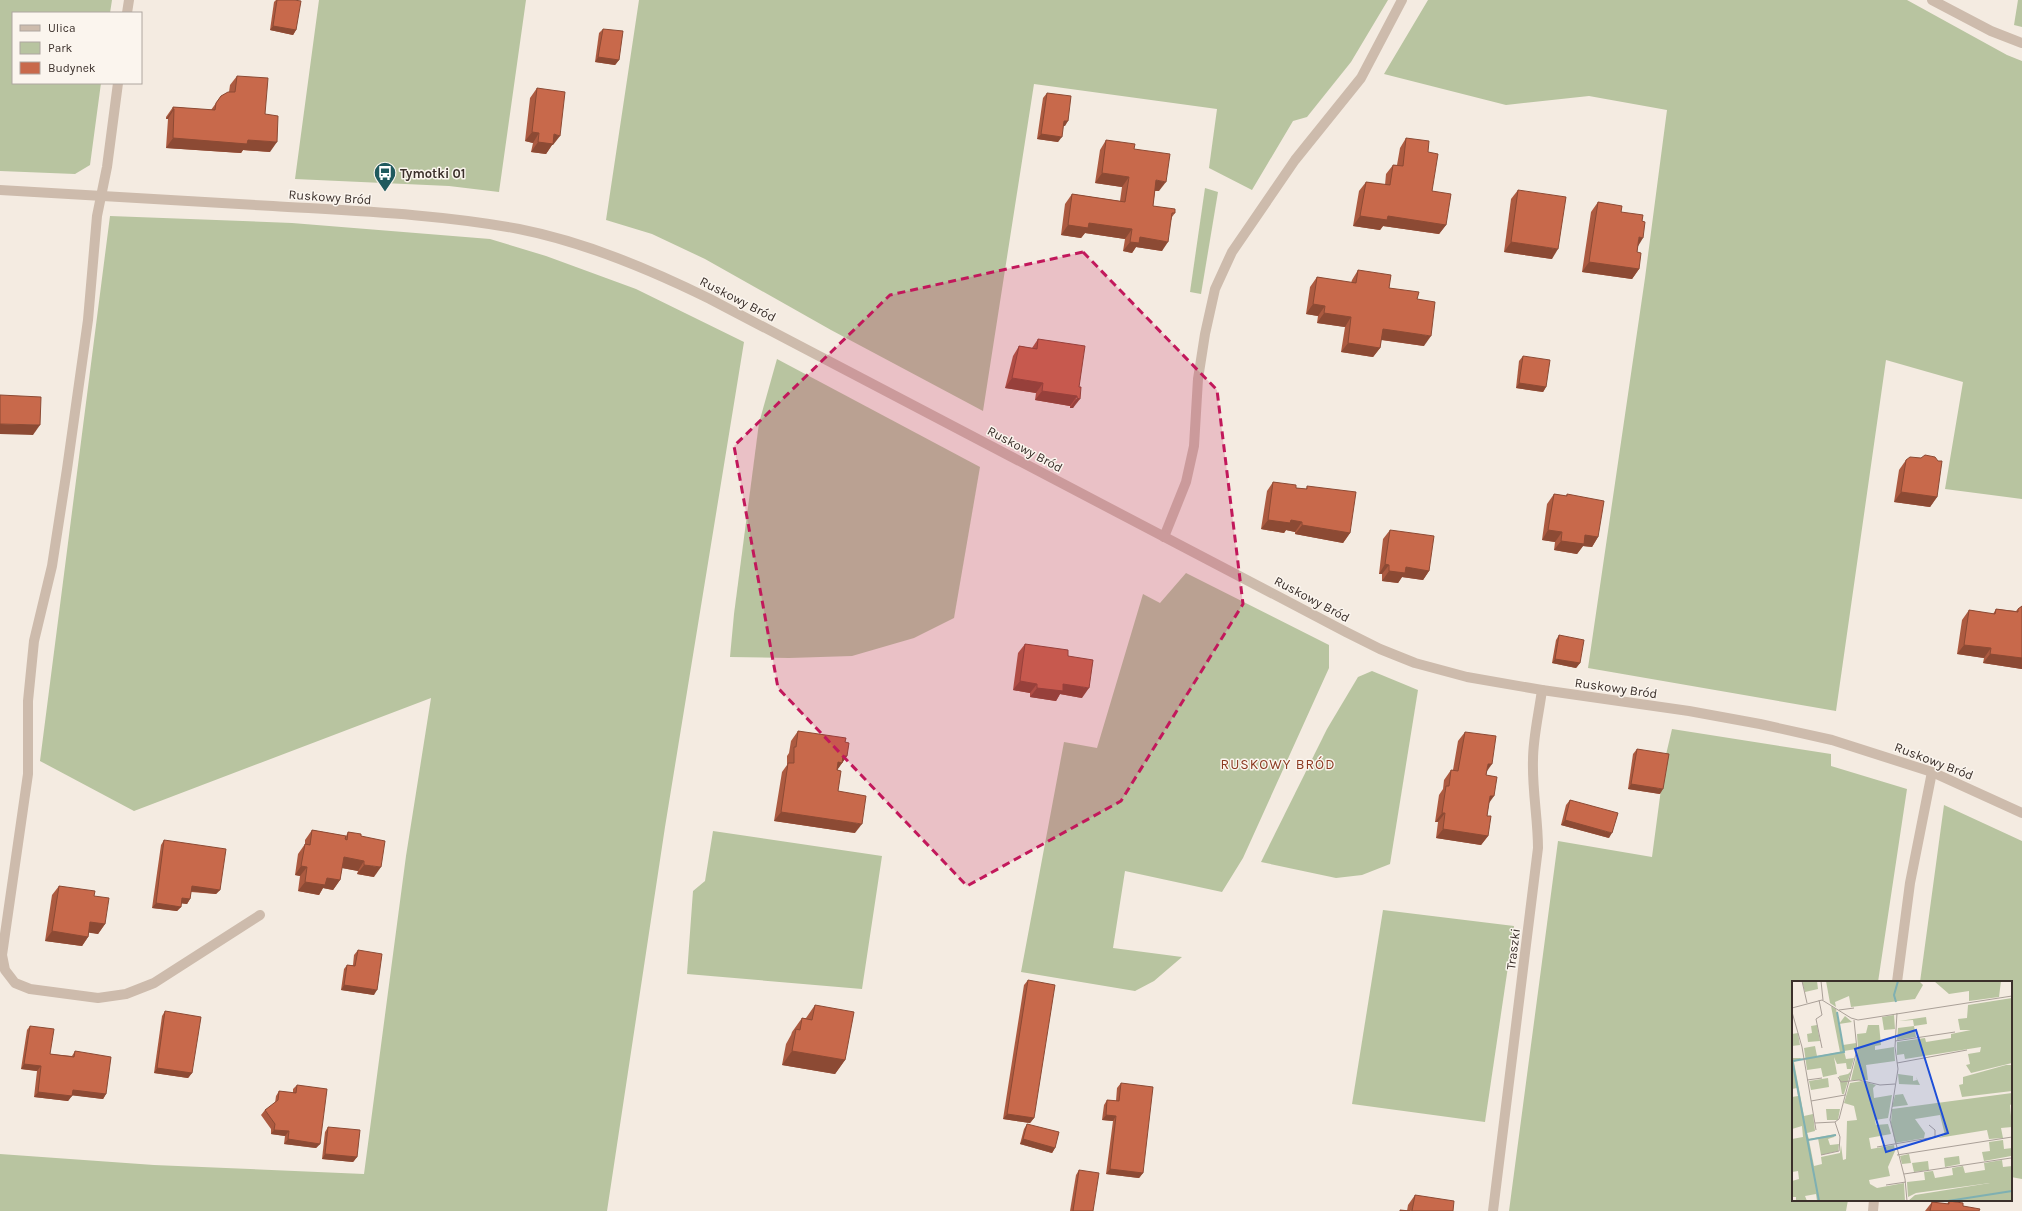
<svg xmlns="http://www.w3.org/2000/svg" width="2022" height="1211" font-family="Karla,sans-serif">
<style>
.green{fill:#b8c4a0}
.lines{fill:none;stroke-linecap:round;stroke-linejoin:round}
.service{stroke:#cdbbac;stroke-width:10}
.minor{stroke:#cdbbac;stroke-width:10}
.tertiary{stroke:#cdbbac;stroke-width:10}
.wall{fill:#ac5a40}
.shaded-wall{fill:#8c4a34}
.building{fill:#c8694b;stroke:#8c4a34}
.marked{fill:#c2185b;fill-opacity:0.2;stroke:#c2185b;stroke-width:3;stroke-dasharray:8 5;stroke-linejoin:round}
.labels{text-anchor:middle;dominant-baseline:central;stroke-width:3;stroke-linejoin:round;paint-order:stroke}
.poi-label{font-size:13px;font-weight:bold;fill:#3b302b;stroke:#fbf5ee;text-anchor:start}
.street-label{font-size:13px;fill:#3b302b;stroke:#fbf5ee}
.neighbourhood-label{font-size:14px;letter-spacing:1px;fill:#8c3b22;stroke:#fbf5ee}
.inset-river{fill:none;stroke:#7fb0b2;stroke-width:2}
.inset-road{fill:none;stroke:#aaa098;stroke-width:1}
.view{fill:#1d4ed8;fill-opacity:0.15;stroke:#1d4ed8;stroke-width:2}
.inset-edge{fill:none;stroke:#3b302b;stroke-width:2}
</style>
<rect width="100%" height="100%" fill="#f4ebe1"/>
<g class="green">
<path d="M0 0H112L110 13H13V83H101L90 165 75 174 0 171Z"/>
<path d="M319 0H526L499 192 449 186 295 179Z"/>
<path d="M639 0H1388L1351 62 1307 117 1293 121 1252 190 1209 168 1217 109 1034 84 983 411 831 330 705 259 652 234 606 220Z"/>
<path d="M1428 0H1907L2007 55 2022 61V499L1945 489 1963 382 1886 360 1836 711 1588 668 1645 278 1667 110 1589 96 1506 105 1384 74Z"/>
<path d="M2018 0H2022V27L2014 25Z"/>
<path d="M1205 188 1218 192 1201 294 1190 292Z"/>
<path d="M110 216 292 223 490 239 546 256 636 289 744 342 665 827 607 1211H0V1154L154 1165 364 1174 406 856 431 698 134 811 40 761Z"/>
<path d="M777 359 980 467 954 618 914 638 852 656 789 658 730 657 734 614 759 423Z"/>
<path d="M1186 573 1329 645V668L1243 858 1222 892 1125 871 1113 948 1182 957 1154 981 1135 991 1021 972 1064 742 1097 748 1143 594 1160 603Z"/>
<path d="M1372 671 1418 690 1390 864 1362 875 1336 878 1261 862 1327 729 1358 677Z"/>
<path d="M1672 729 1831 754V766L1907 789 1878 982H1793V1200H1848L1846 1211H1509L1558 841 1652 857 1665 759Z"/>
<path d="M1944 805 2022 841V1179L2011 1177V982H1920Z"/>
<path d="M713 831 882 856 862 989 687 974 693 891 705 881Z"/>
<path d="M1383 910 1514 926 1485 1122 1352 1104Z"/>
</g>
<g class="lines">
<g class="service">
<path d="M127 13 129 0"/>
<path d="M118 83 107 167 97 216 88 320 67 469 52 566 34 641 28 701V774L2 955 5 970 15 983 30 989 98 998 126 994 154 983 260 915"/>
<path d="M1164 537 1186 482 1194 446 1198 379 1205 334 1215 289 1232 252 1295 160 1361 78 1402 0"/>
<path d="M1897 982 1910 883 1932 772"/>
<path d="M1873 1211 1874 1200"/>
</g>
<g class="minor">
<path d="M1932 0 1991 31 2022 43"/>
<path d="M1493 1211 1538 848C1538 819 1532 790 1533 760 1533 737 1539 713 1542 690"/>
</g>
<path class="tertiary" d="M0 190C91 195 182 200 273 206 355 211 438 214 519 229 585 242 649 269 710 299L1346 632 1380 649 1415 663 1467 677 1542 690 1689 711 1760 724 1832 740 1932 772 2022 813"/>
</g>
<g class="wall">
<path d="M276 0H294L296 30 293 35 270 30 274 2Z"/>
<path d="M603 29 619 60 615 65 595 62 599 33Z"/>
<path d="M237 76 265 114 270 152 243 150 241 153 166 148 168 119H166V117L173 107 211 110 221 96 229 92 230 85Z"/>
<path d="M537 88 553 145H552L546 154 531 152 533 143 525 141 530 98Z"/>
<path d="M1047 93 1065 126H1063L1058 142 1037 139 1043 98Z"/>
<path d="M1406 138 1428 152 1432 191 1446 225 1439 234 1383 226 1380 230 1353 226 1359 191 1366 182 1385 185 1386 174 1393 165H1397L1400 148Z"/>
<path d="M1106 140 1134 149 1159 191H1155L1153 206 1175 213 1172 217 1162 251 1136 247 1132 253 1123 251 1125 239 1085 233 1081 238 1061 235 1065 204 1072 194 1120 201 1122 187 1095 183 1100 150Z"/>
<path d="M1518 190 1552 259 1504 252 1511 199Z"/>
<path d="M1598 202 1621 212 1638 246 1637 252 1639 269 1632 279 1582 272 1591 212Z"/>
<path d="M1358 270 1389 288 1417 299 1424 346 1381 340 1380 348 1373 357 1341 352 1345 327 1317 323 1318 316 1306 314 1310 287 1317 277 1351 283 1352 280Z"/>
<path d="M1038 339 1079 387H1081L1073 408H1070V406L1035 400 1036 393 1005 388 1013 356 1019 346 1032 348Z"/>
<path d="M1523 356 1546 387 1543 392 1516 388 1519 361Z"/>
<path d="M1906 460 1937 497 1930 507 1894 502 1899 470Z"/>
<path d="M1273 482 1296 488 1306 489 1307 486 1350 533 1343 543 1295 534V532L1286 530 1284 533 1261 529 1267 491Z"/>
<path d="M1554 494 1566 496 1567 494 1598 537 1592 547 1583 546 1577 554 1554 550 1555 542 1542 540 1547 504Z"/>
<path d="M1390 530 1429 571 1423 580 1402 577 1398 583 1382 581V574H1379L1383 539Z"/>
<path d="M2022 606V669L1983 663 1984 658 1957 654 1962 620 1969 610 1993 614 1996 609 2016 611 2018 609Z"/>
<path d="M1559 635 1580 663 1576 668 1552 663 1556 640Z"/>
<path d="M1025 644 1068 656 1082 698 1060 694 1056 701 1030 697V693L1013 690 1018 653Z"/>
<path d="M798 731 845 742 847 756 837 770 838 791 855 833 774 821 782 772 787 765V756L789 753 791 741Z"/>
<path d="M1465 732 1487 772 1486 775 1489 803 1487 816 1488 836 1481 845 1436 838 1438 822H1435L1439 795 1443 789 1444 780 1451 770H1453L1458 741Z"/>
<path d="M1637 749 1660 794 1628 789 1633 754Z"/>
<path d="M1570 800 1609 838 1561 825 1566 805Z"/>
<path d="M312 830 346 836 348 832 361 836 374 877 357 874 358 871 342 868 340 880 333 890 323 888 319 895 298 891 300 876 295 875 298 854 305 844V840Z"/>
<path d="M164 840 220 890 216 894 191 892 190 899 187 904 181 903V907L177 911 152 908 161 845Z"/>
<path d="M59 886 94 896 105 924 98 934 89 932 88 937 82 946 45 941 52 895Z"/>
<path d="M358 950 374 995 341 990 344 969 347 965H353L354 955Z"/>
<path d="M1028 980 1034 1118 1030 1123 1003 1119 1024 985Z"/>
<path d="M815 1005 845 1060 835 1074 782 1065 786 1044 791 1035 792 1032 802 1018H806Z"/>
<path d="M165 1011 192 1073 188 1078 154 1073 162 1016Z"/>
<path d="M30 1026 50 1054 72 1056 75 1051 106 1094 103 1099 72 1095 68 1101 34 1097 37 1071 21 1069 27 1030Z"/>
<path d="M1121 1083 1143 1173 1139 1178 1106 1174 1113 1121 1102 1120 1104 1105 1107 1100 1116 1101 1117 1088Z"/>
<path d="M297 1085 320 1144 316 1148 284 1144 285 1136 271 1134V1129L261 1115 265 1110 275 1103 276 1096 279 1091 293 1093V1089Z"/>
<path d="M1027 1124 1055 1148 1052 1153 1020 1144 1024 1129Z"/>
<path d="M328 1127 357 1157 353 1162 322 1159 325 1132Z"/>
<path d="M1079 1170 1093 1211H1070L1076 1175Z"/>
<path d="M1415 1195 1453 1211H1400V1210L1407 1211 1408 1205Z"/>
<path d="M1949 1201 1963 1206 1979 1211H1925L1932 1202 1947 1204Z"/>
</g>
<g class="shaded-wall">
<path d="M273 26 296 30 293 35 270 30Z"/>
<path d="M598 57 619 60 615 65 595 62Z"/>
<path d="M173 109H174L168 119H166Z"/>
<path d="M1064 121H1068L1065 126 1061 125Z"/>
<path d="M532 132 539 133 533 143 525 141Z"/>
<path d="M554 134 560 136 553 145H552L546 154 531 152 538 142Z"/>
<path d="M1041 134 1062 137 1058 142 1037 139Z"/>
<path d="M173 138 248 140 277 142 270 152 243 150 241 153 166 148Z"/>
<path d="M1102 173 1129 177 1122 187 1095 183Z"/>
<path d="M1156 180 1166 182 1159 191 1150 190Z"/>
<path d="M1360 216H1388L1446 225 1439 234 1383 226 1380 230 1353 226Z"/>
<path d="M1089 223 1132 229 1125 239 1085 233 1081 238 1061 235 1068 225Z"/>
<path d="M1140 237 1168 242 1162 251 1136 247 1132 253 1123 251 1130 242Z"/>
<path d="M1639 237 1643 238 1637 248Z"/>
<path d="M1511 242 1558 249 1552 259 1504 252Z"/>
<path d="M1589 262 1639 269 1632 279 1582 272Z"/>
<path d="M1313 304 1325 306 1318 316 1306 314Z"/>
<path d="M1324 313 1351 317 1345 327 1317 323Z"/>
<path d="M1383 329 1431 336 1424 346 1376 339Z"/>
<path d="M1348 343 1380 348 1373 357 1341 352Z"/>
<path d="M1012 378 1043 383 1036 393 1005 388Z"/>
<path d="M1519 383 1546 387 1543 392 1516 388Z"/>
<path d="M1042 391 1077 396 1070 406 1035 400Z"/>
<path d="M1077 398 1080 399 1073 408H1070Z"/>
<path d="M0 424 40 425 33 435 0 434Z"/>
<path d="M1901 492 1937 497 1930 507 1894 502Z"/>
<path d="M1268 520H1291L1302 522 1295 532 1286 530 1284 533 1261 529Z"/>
<path d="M1302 525 1350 533 1343 543 1295 534Z"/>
<path d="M1548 530 1562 532 1555 542 1542 540Z"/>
<path d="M1585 535 1598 537 1592 547 1583 546 1577 554 1554 550 1561 541Z"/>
<path d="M1385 564 1389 565 1382 574H1379Z"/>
<path d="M1406 567 1429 571 1423 580 1402 577 1398 583 1382 581 1389 571Z"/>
<path d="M1964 645 1991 648 1984 658 1957 654Z"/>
<path d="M1990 654 2022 658V669L1983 663Z"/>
<path d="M1555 659 1580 663 1576 668 1552 663Z"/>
<path d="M1020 681 1037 684 1030 693 1013 690Z"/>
<path d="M1063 684 1089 688 1082 698 1060 694 1056 701 1030 697 1037 688Z"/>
<path d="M843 756H847L835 773 831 772Z"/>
<path d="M1488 764H1492L1485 774Z"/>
<path d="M1631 784 1663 789 1660 794 1628 789Z"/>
<path d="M1490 796H1494L1487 806Z"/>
<path d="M781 812 862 824 855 833 774 821Z"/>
<path d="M1442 813H1445L1438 822H1435Z"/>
<path d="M1565 820 1612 833 1609 838 1561 825Z"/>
<path d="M1443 829 1488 836 1481 845 1436 838Z"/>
<path d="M344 857 364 861 358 871 337 867Z"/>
<path d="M364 865 381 867 374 877 357 874Z"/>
<path d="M301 866 307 867 300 876 295 875Z"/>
<path d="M327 878 340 880 333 890 323 888 319 895 298 891 305 882Z"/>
<path d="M192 886 220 890 216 894 189 891Z"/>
<path d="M182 898 190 899 187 904 178 903Z"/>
<path d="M156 903 181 907 177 911 152 908Z"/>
<path d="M90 922 105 924 98 934 84 932Z"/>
<path d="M52 931 88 937 82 946 45 941Z"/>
<path d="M344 985 377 990 374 995 341 990Z"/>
<path d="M792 1051 845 1060 835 1074 782 1065Z"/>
<path d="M24 1064 41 1066 37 1071 21 1069Z"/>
<path d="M157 1068 192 1073 188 1078 154 1073Z"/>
<path d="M73 1090 106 1094 103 1099 69 1095Z"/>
<path d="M38 1092 72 1096 68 1101 34 1097Z"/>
<path d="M1007 1114 1034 1118 1030 1123 1003 1119Z"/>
<path d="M1106 1115 1116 1116 1113 1121 1102 1120Z"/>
<path d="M274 1130 289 1131 285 1136 271 1134Z"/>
<path d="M288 1139 320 1144 316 1148 284 1144Z"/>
<path d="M1023 1139 1055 1148 1052 1153 1020 1144Z"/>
<path d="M325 1154 357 1157 353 1162 322 1159Z"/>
<path d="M1110 1169 1143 1173 1139 1178 1106 1174Z"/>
</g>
<g class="building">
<path d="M277 0H294L301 1 296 30 273 26Z"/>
<path d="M603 29 623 31 619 60 598 57Z"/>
<path d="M237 76 268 78 265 114 278 116 277 142 248 140 247 144 173 138 174 109H173V107L215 110 216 103 221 96 228 92H235Z"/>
<path d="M537 88 565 92 560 136 554 134 553 144 538 142 539 133 532 132Z"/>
<path d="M1047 93 1071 96 1068 121H1064L1062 137 1041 134Z"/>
<path d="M1406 138 1429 141 1428 152 1438 154 1432 191 1451 194 1446 225 1388 216 1387 220 1360 216 1366 182 1390 185 1393 165 1403 166Z"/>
<path d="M1106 140 1135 144 1134 149 1170 154 1166 182 1156 180 1153 206 1175 209V213H1172L1168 242 1140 237 1139 243 1130 242 1132 229 1089 223 1088 228 1068 225 1072 194 1125 202 1129 177 1102 173Z"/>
<path d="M1518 190 1566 197 1558 249 1511 242Z"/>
<path d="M1598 202 1622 206 1621 212 1643 215 1642 221 1645 222 1643 238 1639 237 1637 252 1641 253 1639 269 1589 262Z"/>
<path d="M1358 270 1391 275 1389 288 1419 292 1417 299 1435 302 1431 336 1383 329 1380 348 1348 343 1351 317 1324 313 1325 306 1313 304 1317 277 1356 283Z"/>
<path d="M1038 339 1085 346 1079 387H1081L1080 399 1077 398V396L1042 391 1043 383 1012 378 1019 346 1037 349Z"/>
<path d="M1523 356 1550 360 1546 387 1519 383Z"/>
<path d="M0 395 41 397 40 425 0 424Z"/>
<path d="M1925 455 1935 457 1938 461H1942L1937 497 1901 492 1906 460 1910 457 1921 458Z"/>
<path d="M1273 482 1296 485V488L1307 489V486L1356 492 1350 533 1302 525V522L1291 520 1290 523 1268 520Z"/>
<path d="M1554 494 1567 496V494L1604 501 1598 537 1585 535 1584 544 1561 541 1562 532 1548 530Z"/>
<path d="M1390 530 1434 536 1429 571 1406 567 1405 573 1389 571V565L1385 564Z"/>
<path d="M2022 606V658L1990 654 1991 648 1964 645 1969 610 1995 614 1996 609 2018 612V609Z"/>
<path d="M1559 635 1584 640 1580 663 1555 659Z"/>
<path d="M1025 644 1068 650V656L1093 660 1089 688 1063 684V691L1037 688V684L1020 681Z"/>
<path d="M798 731 846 738 845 742 849 743 847 756H843L842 763 838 762 837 770 841 771 838 791 866 796 862 824 781 812 788 763H794V747H796Z"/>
<path d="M1465 732 1496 736 1492 764H1488L1486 775 1497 777 1494 796H1490L1487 816H1491L1488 836 1443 829 1445 813H1442L1446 786H1449L1451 770 1458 771Z"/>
<path d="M1637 749 1669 754 1663 789 1631 784Z"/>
<path d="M1570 800 1618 813 1612 833 1565 820Z"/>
<path d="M312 830 346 836 345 839 347 840 348 832 361 834V836L385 841 381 867 364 865V861L344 857 340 880 327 878 325 885 305 882 307 867 301 866 305 844 310 845Z"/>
<path d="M164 840 226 849 220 890 192 886 190 899 182 898 181 907 156 903Z"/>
<path d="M59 886 95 891 94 896 109 898 105 924 90 922 88 937 52 931Z"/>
<path d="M358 950 382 954 377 990 344 985 347 965 355 966Z"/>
<path d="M1028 980 1055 985 1034 1118 1007 1114Z"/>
<path d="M815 1005 854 1012 845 1060 792 1051 796 1029 800 1030 802 1018 812 1020Z"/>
<path d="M165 1011 201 1017 192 1073 157 1068Z"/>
<path d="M30 1026 54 1029 50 1054 74 1057 75 1051 111 1057 106 1094 73 1090 72 1096 38 1092 41 1066 24 1064Z"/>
<path d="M1121 1083 1153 1087 1143 1173 1110 1169 1116 1116 1106 1115 1107 1100 1119 1101Z"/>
<path d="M297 1085 327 1089 320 1144 288 1139 289 1131 274 1130 275 1124 265 1110 278 1100 279 1091 296 1093Z"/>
<path d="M1027 1124 1059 1132 1055 1148 1023 1139Z"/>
<path d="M328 1127 360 1130 357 1157 325 1154Z"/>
<path d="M1079 1170 1099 1173 1093 1211H1073Z"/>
<path d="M1415 1195 1454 1201 1453 1211H1412Z"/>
<path d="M1949 1201 1963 1203V1206L1980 1209 1979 1211H1930L1932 1202 1949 1204Z"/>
<path d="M1400 1210 1410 1211H1400Z"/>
</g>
<path class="marked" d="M1083 252 1217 390 1243 604 1121 801 967 886 778 688 734 446 890 295Z"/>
<defs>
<g id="bus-pin" transform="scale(1.15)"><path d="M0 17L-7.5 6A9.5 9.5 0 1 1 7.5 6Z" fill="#1f5a5e" stroke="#fbf5ee"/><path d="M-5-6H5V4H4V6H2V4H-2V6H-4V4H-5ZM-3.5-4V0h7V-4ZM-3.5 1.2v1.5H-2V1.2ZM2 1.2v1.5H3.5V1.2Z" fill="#fff"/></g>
</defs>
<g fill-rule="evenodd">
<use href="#bus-pin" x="385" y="173"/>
</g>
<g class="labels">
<g class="poi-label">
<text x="400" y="173">Tymotki 01</text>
</g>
<g class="street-label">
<text transform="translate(330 197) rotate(4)">Ruskowy Bród</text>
<text transform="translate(738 299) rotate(27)">Ruskowy Bród</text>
<text transform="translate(1025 449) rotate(28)">Ruskowy Bród</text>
<text transform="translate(1312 599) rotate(28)">Ruskowy Bród</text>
<text transform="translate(1616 688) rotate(8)">Ruskowy Bród</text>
<text transform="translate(1934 761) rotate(21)">Ruskowy Bród</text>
<text transform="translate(1513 949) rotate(-83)">Traszki</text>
</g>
<g class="neighbourhood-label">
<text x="1278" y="764">RUSKOWY BRÓD</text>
</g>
</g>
<g transform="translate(1792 981)">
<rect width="220" height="220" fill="#f4ebe1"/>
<path d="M10 0H25L26 8 13 11ZM34 0H127L131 4 123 18 59 26 57 15 43 21 44 26 38 22ZM142 0H209L207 16 177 20V10L157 13ZM220 17V82L179 92 174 84 178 83 176 73 188 71 189 66 113 78 112 73 105 74V61L133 57 134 61 159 57V53L179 49H168L166 38 175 37 176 24ZM39 25 44 28 47 43 53 35 60 41 47 43 51 64 64 62V68L52 70 54 78 62 77 59 88H55L54 82 45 83 42 76 45 93 31 96 29 87 15 89 12 67 23 65 25 75 48 71ZM102 34 103 48 92 49 90 36ZM134 36 135 43 122 45 124 56 105 59 106 47 122 45 121 39 107 40ZM25 44 28 60 16 61 15 53 20 52 19 45ZM76 44H87L89 64 83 65V69L102 66 103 80 74 84 76 99H59L66 68 65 53 74 52ZM6 52 8 64 0 65V53ZM0 77H10L2 81 12 135 21 133 23 150 15 152 17 158 44 153 42 156 36 158 38 164 47 163 46 170 29 174 26 157 17 159 22 185 30 183 29 176 48 172 49 164 51 179 54 178 55 140 65 139 62 125 52 122 58 102 70 100 84 104 81 107 82 117 100 114 96 137 83 139 84 144 96 143 99 153 77 157 79 168 102 164 103 170 96 186 98 195 77 199 78 203 85 207 112 202 113 220H25L24 213 13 215 15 220H4V216H0V200L7 198 6 190 0 191V158L11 156 10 145 0 148V116L6 115 5 107 0 108ZM214 84H220V110L170 116 167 104 171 103V96ZM59 90 52 113H50L47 95 56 93ZM106 93 121 95V100L125 99 124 96 128 104 107 103ZM36 97 37 106 19 109 17 100ZM220 112V123L218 124 220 146 209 147 211 157 197 158 195 149 146 157 153 154 148 134 123 138 133 152 132 157 103 162 99 142 100 128ZM111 113 116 124 100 126 103 114ZM34 128H48L46 139H35ZM211 159 212 168 220 167V178L219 175 192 180 190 171 198 170 197 161ZM117 173 119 182 110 183 108 175ZM167 175 168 183 153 186 152 177ZM210 179 211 186 220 185V220H116L123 214 198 202 124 212 116 216 115 201 133 199 132 191 141 190 143 197 161 194 160 187 171 185 173 192 193 189 192 182ZM136 180 137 189 122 191 120 182Z" fill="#b8c4a0"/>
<path class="inset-river" d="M104 21 102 14 106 0M0 78 27 220M1 80 52 71 45 31M16 159 44 154M156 220 220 210"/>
<path class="inset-road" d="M10 0 15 22M29 0 31 19M27 19 30 34 24 38 30 67M0 27 30 19 59 37 66 39 220 15M47 29 62 27M0 31 10 66 24 149M105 32 103 66 106 88 98 139 113 198 115 220M103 60 163 51M105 82 175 69M46 96 49 101 67 99 88 104 103 103M15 99 30 97M19 120 53 114M23 142 43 141 47 138 65 69 62 39M85 166 143 156V149L137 144M29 174 47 170 48 156 43 141M105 174 220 156M112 193 219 177M94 204 114 201"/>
<path class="view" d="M124 49 156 152 94 171 63 68Z"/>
<rect width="220" height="220" class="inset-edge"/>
</g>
<rect x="12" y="12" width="130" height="72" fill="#fbf5ee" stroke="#aea6a0"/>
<rect x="20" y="25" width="20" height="6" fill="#cdbbac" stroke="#aea6a0"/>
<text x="48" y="32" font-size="12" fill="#3b302b">Ulica</text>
<rect x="20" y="42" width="20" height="12" fill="#b8c4a0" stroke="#aea6a0"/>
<text x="48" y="52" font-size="12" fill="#3b302b">Park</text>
<rect x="20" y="62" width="20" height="12" fill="#c8694b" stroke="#aea6a0"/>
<text x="48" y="72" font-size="12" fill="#3b302b">Budynek</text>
</svg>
